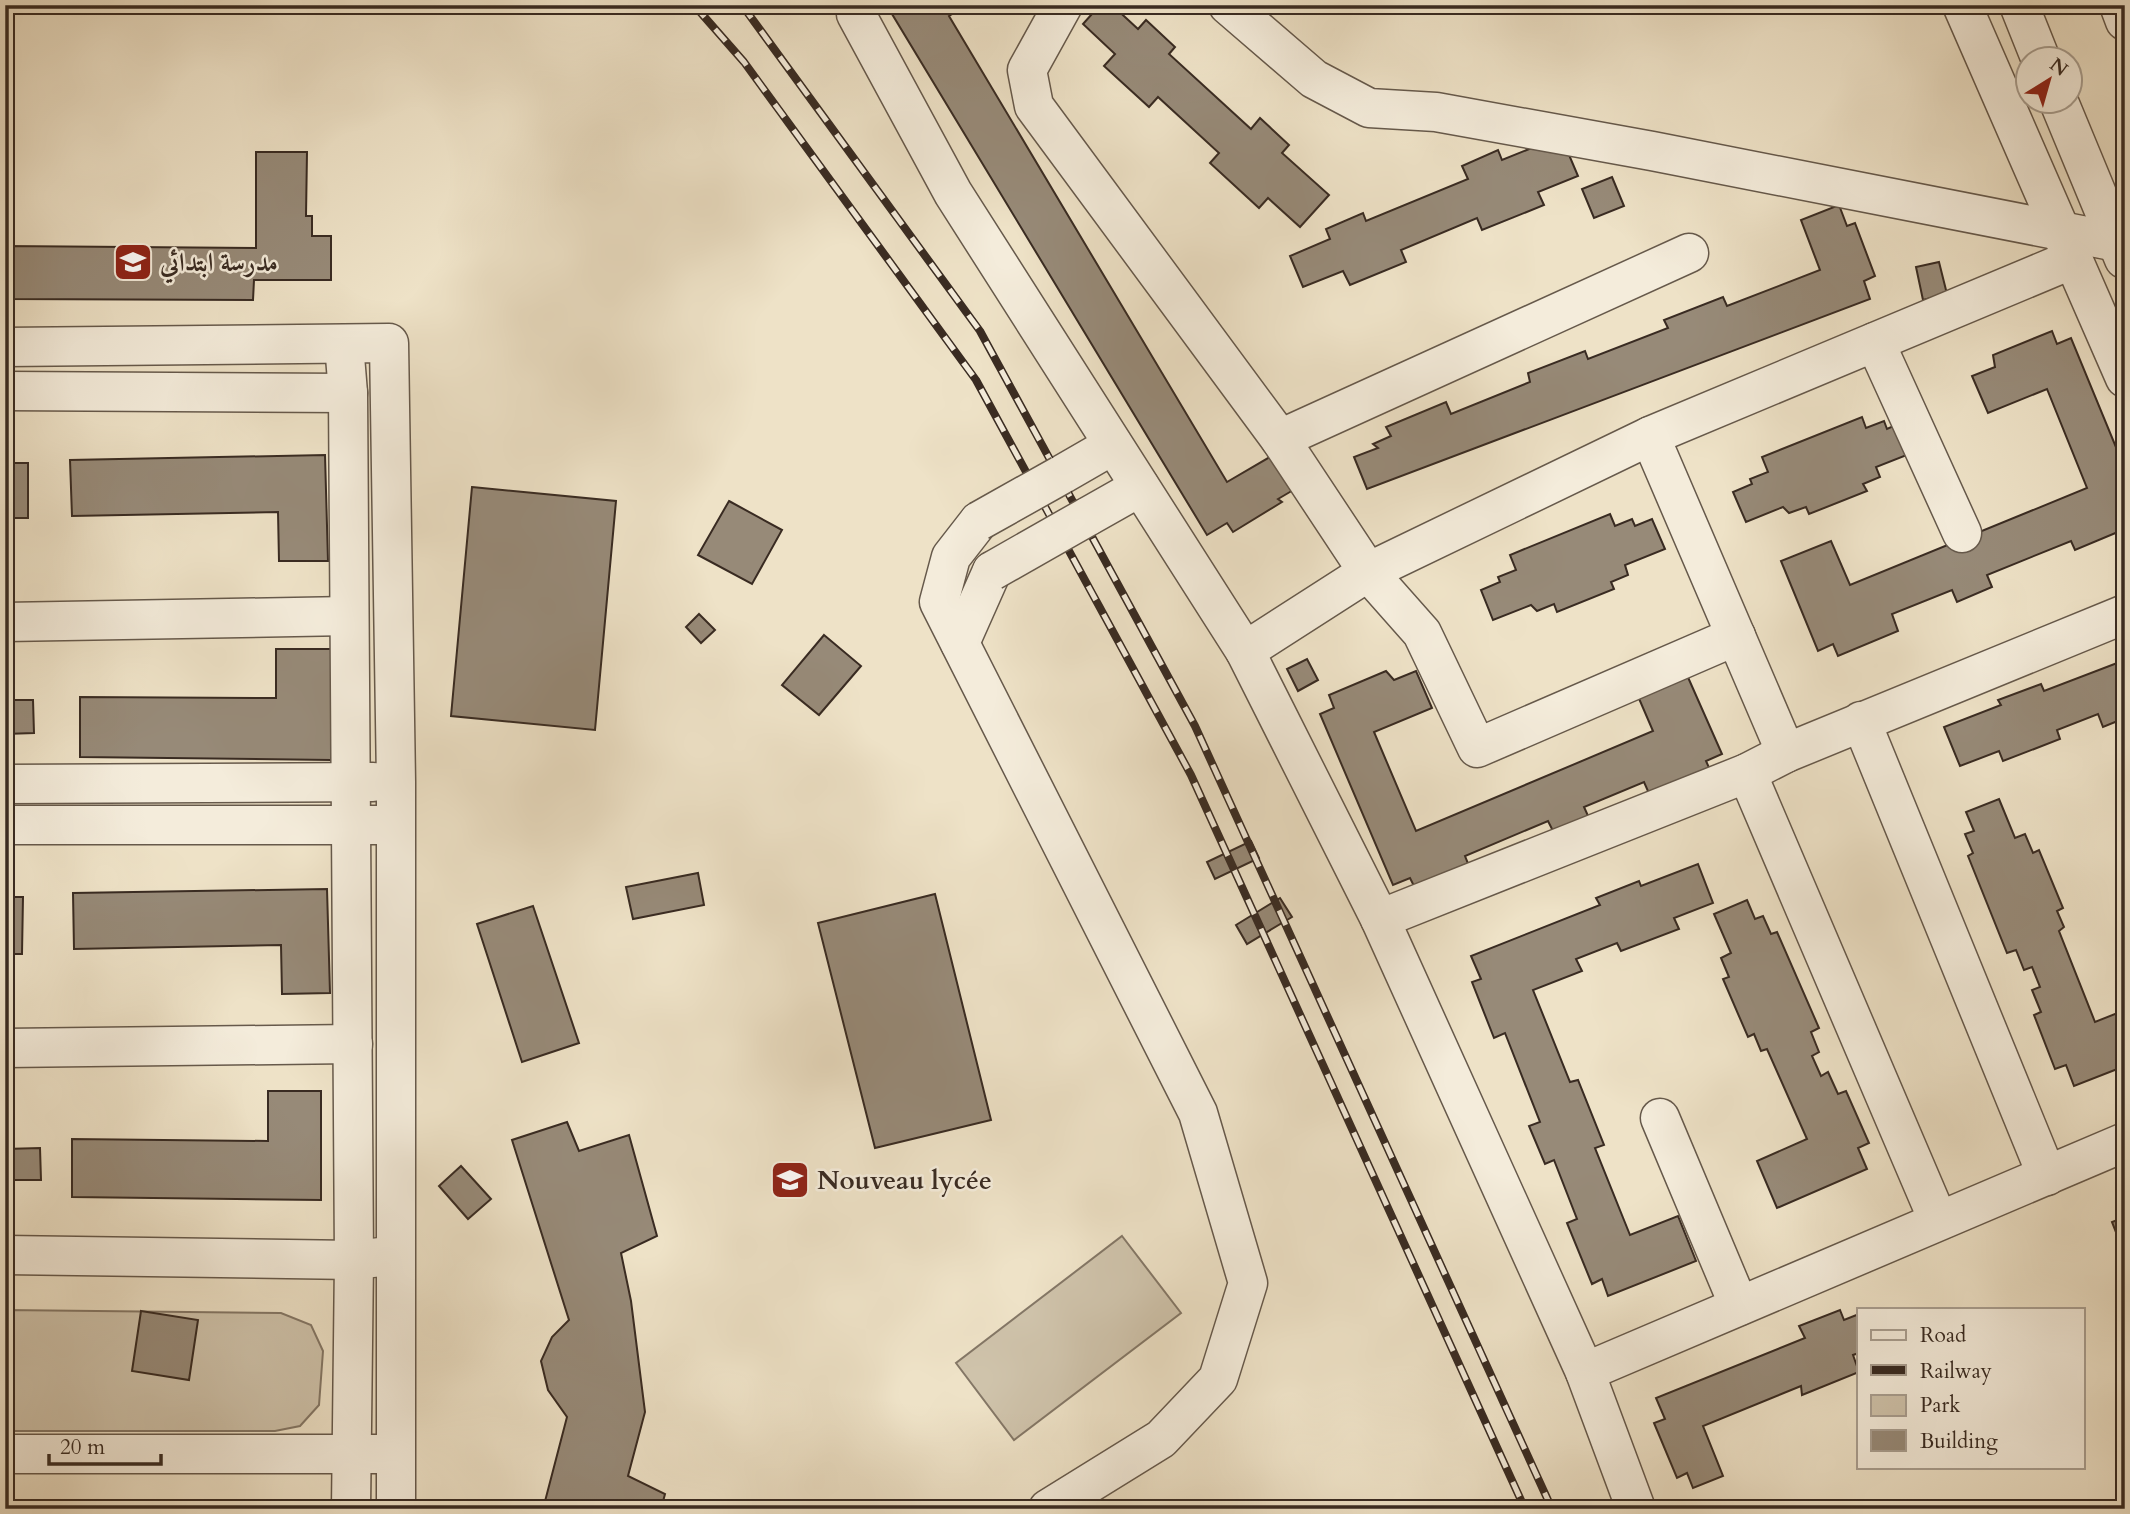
<svg xmlns="http://www.w3.org/2000/svg" width="2130" height="1514" font-family="Cardo,Amiri,serif">
<style>
.green{fill:#cfc3ab;stroke:#847766;stroke-width:2}
.building{fill:#978a78;stroke:#392b22;stroke-width:2}
.lines{fill:none;stroke-linecap:round;stroke-linejoin:round}
.minor-casing{stroke:#66594b;stroke-width:41}
.minor{stroke:#f4ecdb;stroke-width:38}
.rail-casing{stroke:#392b22;stroke-width:8}
.rail{stroke:#f4ecdb;stroke-width:5;stroke-dasharray:16;stroke-linecap:butt}
.minor-bridge-casing{stroke:#66594b;stroke-width:41;stroke-linecap:butt}
.minor-bridge{stroke:#f4ecdb;stroke-width:38}
.labels{text-anchor:middle;dominant-baseline:central;stroke-width:5;stroke-linejoin:round;paint-order:stroke}
.poi-label{font-size:26px;font-weight:bold;fill:#392b22;stroke:#f4ecdb;text-anchor:start}
</style>
<rect width="100%" height="100%" fill="#eee2c7"/>
<filter id="stains"><feTurbulence type="fractalNoise" baseFrequency=".00286" numOctaves="4"/><feColorMatrix values="0 0 0 0 .2 0 0 0 0 .09 0 0 0 0 .02 0 0 0 .5 -.17"/></filter>
<radialGradient id="worn" r=".72"><stop offset=".6" stop-color="#630" stop-opacity="0"/><stop offset="1" stop-color="#630" stop-opacity=".3"/></radialGradient>
<g class="green">
<path d="M1122 1236 1181 1313 1014 1440 956 1363Z"/>
<path d="M5 1310 281 1313 311 1325 323 1351 319 1405 300 1426 275 1431H5Z"/>
</g>
<g class="building">
<path d="M896 5H967L949 16 1227 482 1275 454 1295 489 1278 499 1282 502 1233 532 1227 523 1207 535 889 9Z"/>
<path d="M1100 5H1112L1138 29 1146 20 1175 47 1169 54 1251 129 1260 118 1289 145 1282 153 1329 195 1300 227 1268 198 1259 208 1210 163 1219 153 1158 97 1149 107 1104 66 1115 54 1083 24Z"/>
<path d="M1561 136 1578 176 1538 192 1544 205 1482 230 1477 218 1401 250 1406 262 1350 285 1343 271 1303 287 1290 256 1330 239 1326 229 1363 213 1366 221 1468 179 1462 166 1498 150 1502 160Z"/>
<path d="M256 152H307L306 216H312V236H331V280H254L253 300 5 299V246L256 248Z"/>
<path d="M1612 177 1624 206 1594 218 1582 189Z"/>
<path d="M1839 205 1847 226 1855 223 1875 276 1864 281 1870 299 1367 489 1354 457 1378 448 1373 444 1391 436 1386 427 1446 402 1451 414 1530 382 1528 373 1585 351 1588 359 1668 328 1664 320 1723 297 1727 306 1820 270 1801 220Z"/>
<path d="M1939 262 1947 294 1923 300 1916 267Z"/>
<path d="M2052 331 2057 344 2071 338 2125 469V529L2075 550 2071 541 1987 575 1992 587 1957 602 1952 590 1892 614 1898 631 1838 656 1833 644 1818 651 1781 561 1831 541 1850 585 2087 488 2047 389 1988 413 1972 376 1995 367 1993 355Z"/>
<path d="M1862 417 1866 428 1884 421 1887 429 1905 421 1917 451 1876 467 1880 477 1863 484 1867 491 1809 514 1806 507 1789 513 1783 507 1746 522 1733 492 1752 484 1750 479 1768 472 1762 457Z"/>
<path d="M325 455 328 561H279L278 512 72 516 70 460Z"/>
<rect x="5" y="463" width="23" height="55"/>
<path d="M472 487 616 501 595 730 451 716Z"/>
<path d="M729 501 782 530 752 584 698 555Z"/>
<path d="M1610 514 1615 526 1632 519 1635 526 1652 519 1665 549 1625 565 1628 575 1611 582 1614 589 1557 612 1554 604 1537 611 1531 605 1493 620 1481 590 1500 582 1498 577 1516 570 1510 555Z"/>
<path d="M699 614 715 630 701 643 686 627Z"/>
<path d="M824 635 861 666 819 715 782 685Z"/>
<path d="M276 649H332L331 760 80 757V697L276 698Z"/>
<path d="M1307 659 1318 680 1298 691 1287 669Z"/>
<path d="M2125 660V718L2103 727 2098 714 2057 730 2060 739 2003 761 1999 751 1960 766 1944 727 2001 705 1998 700 2041 684 2044 691Z"/>
<path d="M1683 666 1722 754 1706 761 1711 772 1651 798 1644 782 1584 807 1589 818 1554 833 1548 821 1465 856 1469 866 1415 888 1410 878 1393 885 1320 714 1334 708 1329 695 1386 671 1394 680 1416 671 1432 708 1374 732 1416 831 1653 731 1634 687Z"/>
<path d="M5 700H33L34 733 5 734Z"/>
<path d="M1999 799 2015 838 2025 834 2033 853 2039 850 2063 908 2057 911 2064 927 2059 931 2095 1022 2125 1010V1066L2074 1086 2066 1065 2055 1069 2034 1015 2041 1012 2032 990 2040 987 2032 967 2024 970 2016 950 2007 953 1968 856 1973 853 1965 834 1974 831 1966 812Z"/>
<path d="M1251 841 1259 858 1215 879 1207 862Z"/>
<path d="M1698 864 1713 903 1674 918 1679 929 1621 951 1617 943 1576 959 1582 971 1533 990 1570 1082 1578 1080 1604 1145 1595 1148 1630 1235 1678 1216 1696 1261 1608 1296 1602 1279 1592 1284 1567 1223 1577 1219 1554 1160 1545 1164 1529 1126 1540 1122 1505 1033 1494 1038 1472 982 1481 979 1471 956 1600 905 1596 898 1639 881 1641 886Z"/>
<path d="M698 873 704 905 633 919 626 887Z"/>
<path d="M327 889 330 993 282 994 281 945 74 949 73 893Z"/>
<path d="M935 894 991 1120 875 1148 818 923Z"/>
<path d="M5 897H23L22 954H5Z"/>
<path d="M1280 898 1292 917 1247 944 1236 925Z"/>
<path d="M1747 900 1755 919 1763 916 1771 934 1777 932 1819 1028 1811 1032 1819 1052 1812 1056 1821 1076 1828 1072 1838 1094 1846 1091 1869 1143 1858 1148 1867 1169 1777 1208 1757 1161 1807 1139 1767 1049 1761 1051 1754 1034 1748 1037 1723 979 1729 977 1721 958 1731 953 1714 914Z"/>
<path d="M533 906 579 1043 522 1062 477 924Z"/>
<path d="M268 1091H321V1200L72 1197V1139L268 1141Z"/>
<path d="M567 1122 579 1151 629 1135 657 1236 621 1253 631 1301 645 1412 628 1476 665 1494 661 1509H543L567 1417 548 1390 541 1361 552 1337 569 1320 512 1140Z"/>
<path d="M40 1148 41 1180H5V1149Z"/>
<path d="M461 1166 491 1199 468 1219 439 1186Z"/>
<path d="M2125 1217V1249L2123 1250 2112 1222Z"/>
<path d="M1840 1310 1844 1320 1859 1314V1353L1853 1355 1859 1372 1802 1395 1801 1386 1703 1426 1723 1476 1693 1488 1687 1473 1677 1478 1654 1423 1665 1419 1656 1398 1805 1338 1799 1326Z"/>
<path d="M141 1311 198 1320 189 1380 132 1371Z"/>
</g>
<g class="lines">
<g class="minor-casing">
<g id="minor">
<path d="M859 5 856 14 953 193 1245 651"/>
<path d="M1063 5 1027 70 1034 106 1280 439 1368 572 1422 633 1477 748 1736 636"/>
<path d="M1228 5 1314 79 1369 108 1436 112 1652 151 2117 242"/>
<path d="M1962 5 2125 378"/>
<path d="M2019 5 2041 60"/>
<path d="M2119 5 2125 21"/>
<path d="M2059 102 2124 259"/>
<path d="M1875 342 1962 533"/>
<path d="M344 344 348 393 354 1260 351 1509"/>
<path d="M5 347 389 343 396 782V1509"/>
<path d="M5 391 348 393"/>
<path d="M1650 436 1786 753"/>
<path d="M1280 439 1689 253"/>
<path d="M1061 475 1113 445"/>
<path d="M1087 517 1140 487"/>
<path d="M979 521 951 557 939 602 1198 1113 1248 1283 1218 1379 1161 1439 1048 1509"/>
<path d="M5 622 349 616"/>
<path d="M960 643 992 571"/>
<path d="M1861 721 2047 1176"/>
<path d="M1747 773 1938 1220"/>
<path d="M5 784 373 782"/>
<path d="M5 825H378"/>
<path d="M1380 919 1245 651 1368 572 1650 436 2073 259"/>
<path d="M5 1048 353 1044"/>
<path d="M1660 1118 1739 1306"/>
<path d="M5 1255 354 1260 381 1257"/>
<path d="M1585 1372 2125 1142"/>
<path d="M5 1454H378"/>
<path d="M1636 1509 1585 1372 1380 919 1747 773 1786 753 2125 614"/>
</g>
</g>
<use href="#minor" class="minor"/>
<g class="rail-casing">
<g id="rail">
<path d="M694 5 744 62 976 380 1191 775 1525 1509"/>
<path d="M742 5 980 331 1195 726 1552 1509"/>
</g>
</g>
<use href="#rail" class="rail"/>
<g class="minor-bridge-casing">
<g id="minor-bridge">
<path d="M979 521 1061 475"/>
<path d="M992 571 1087 517"/>
</g>
</g>
<use href="#minor-bridge" class="minor-bridge"/>
</g>
<defs>
<g id="school-square" transform="scale(2.0125)"><rect x="-9" y="-9" width="18" height="18" rx="4" fill="#8f2418" stroke="#f4ecdb"/><path d="M0-5L7-2L0 1L-7-2ZM-4 1L0 2.5L4 1V4Q0 6-4 4Z" fill="#fff"/></g>
</defs>
<g fill-rule="evenodd">
<use href="#school-square" x="133" y="262"/>
<use href="#school-square" x="790" y="1180"/>
</g>
<g class="labels">
<g class="poi-label">
<text x="160" y="262">مدرسة ابتدائي</text>
<text x="817" y="1180">Nouveau lycée</text>
</g>
</g>
<rect width="2130" height="1514" fill="none" stroke="#eee2c7" stroke-width="28"/>
<rect x="7" y="7" width="2116" height="1500" fill="none" stroke="#392b22" stroke-width="3.5"/>
<rect x="14" y="14" width="2102" height="1486" fill="none" stroke="#392b22" stroke-width="2"/>
<rect x="1857" y="1308" width="228" height="161" fill="#f4ecdb" stroke="#a99f91" stroke-width="2"/>
<rect x="1871" y="1330" width="35" height="10" fill="#f4ecdb" stroke="#a99f91" stroke-width="2"/>
<text x="1920" y="1342" font-size="21" fill="#392b22">Road</text>
<rect x="1871" y="1365" width="35" height="10" fill="#392b22" stroke="#a99f91" stroke-width="2"/>
<text x="1920" y="1378" font-size="21" fill="#392b22">Railway</text>
<rect x="1871" y="1395" width="35" height="21" fill="#cfc3ab" stroke="#a99f91" stroke-width="2"/>
<text x="1920" y="1412" font-size="21" fill="#392b22">Park</text>
<rect x="1871" y="1430" width="35" height="21" fill="#978a78" stroke="#a99f91" stroke-width="2"/>
<text x="1920" y="1448" font-size="21" fill="#392b22">Building</text>
<g transform="translate(2049 80) rotate(37)"><circle r="33" fill="#f4ecdb" stroke="#a99f91" stroke-width="2"/>
<path d="M0-5L12 26L0 18L-12 26Z" fill="#8f2418"/>
<text y="-10" font-size="19" font-weight="bold" text-anchor="middle" fill="#392b22">N</text>
</g>
<path d="M49 1454v10h112v-10" fill="none" stroke="#392b22" stroke-width="3.5"/>
<text x="60" y="1454" font-size="21" fill="#392b22" stroke="#f4ecdb" stroke-width="5" paint-order="stroke">20 m</text>
<rect width="100%" height="100%" filter="url(#stains)"/>
<rect width="100%" height="100%" fill="url(#worn)"/>
</svg>
